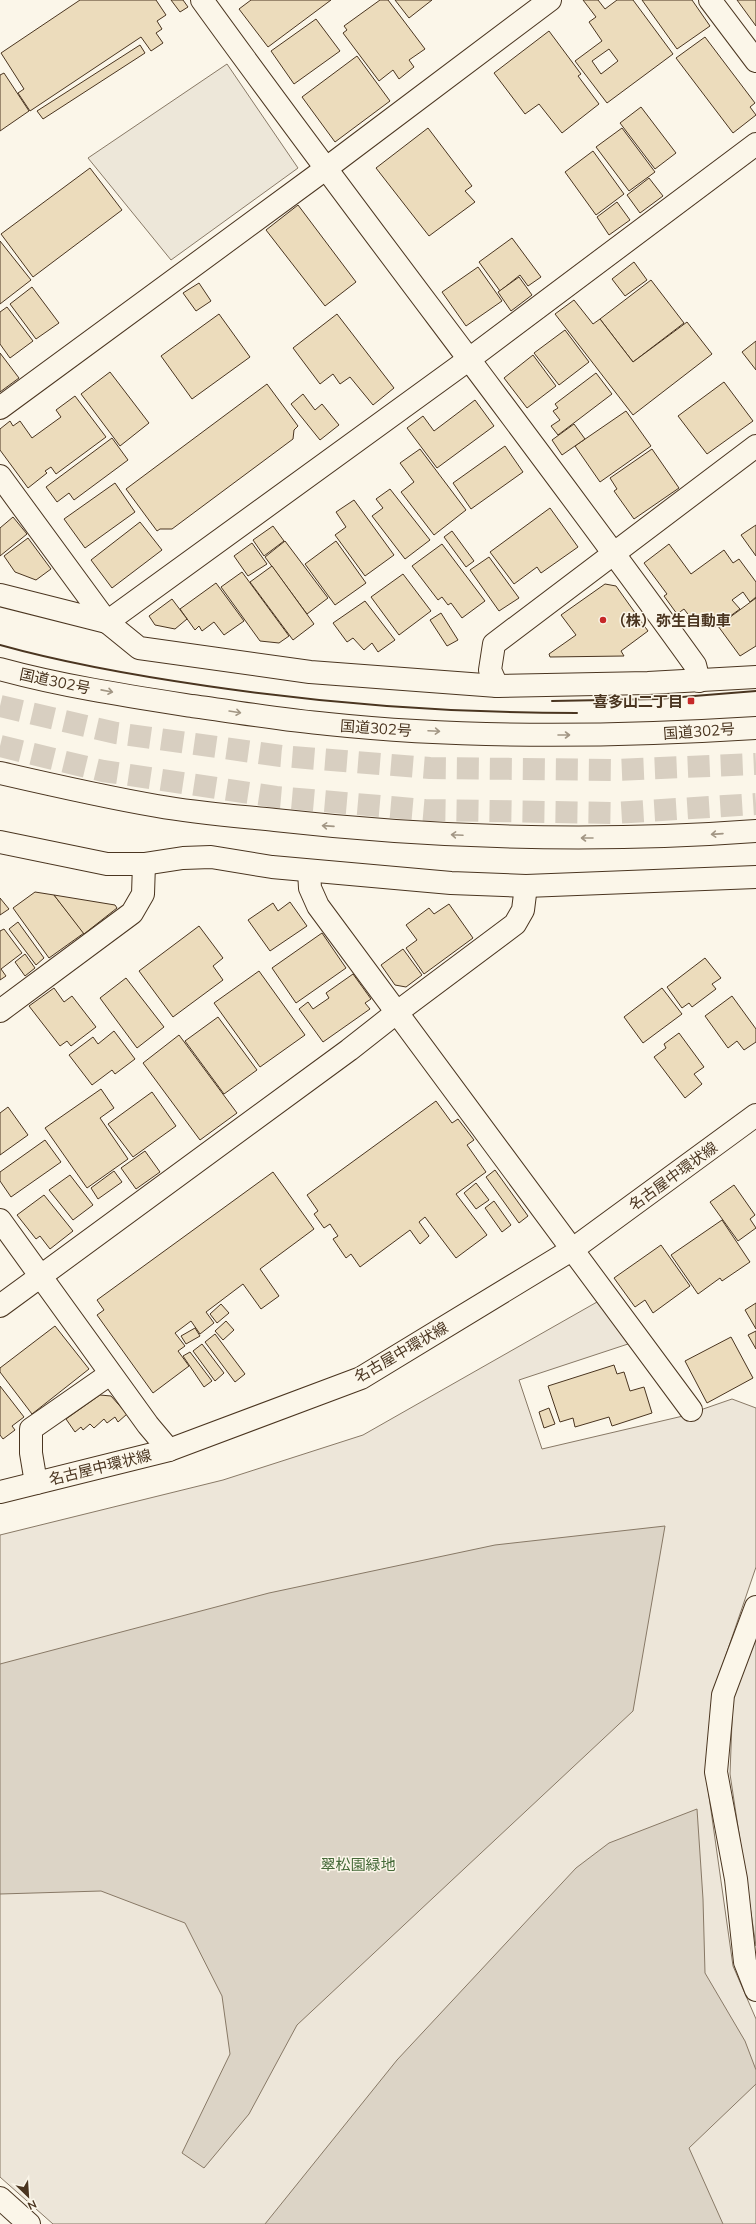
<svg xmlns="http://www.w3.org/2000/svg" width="756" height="2224" font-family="Mulish,'Noto Sans JP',sans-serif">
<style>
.green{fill:#ede6d9;stroke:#887966}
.parking{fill:#ede7d9;stroke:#887966}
.water{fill:#dcd4c6;stroke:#887966}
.building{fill:#ecdcbc;stroke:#4a3520;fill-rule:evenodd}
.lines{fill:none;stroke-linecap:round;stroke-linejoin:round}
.highway-tunnel{stroke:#d8cfc1;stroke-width:22;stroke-dasharray:22 11;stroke-linecap:butt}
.street-casing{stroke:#4a3520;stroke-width:24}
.primary-casing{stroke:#4a3520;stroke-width:24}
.highway-casing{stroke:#4a3520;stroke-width:24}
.street{stroke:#fbf6e9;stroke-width:22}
.primary{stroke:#fbf6e9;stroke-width:22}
.highway{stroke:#fbf6e9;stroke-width:22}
.wall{stroke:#4a3520;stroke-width:2}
.oneway{stroke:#a29684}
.poi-dot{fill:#c62828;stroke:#fbf6e9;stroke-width:1.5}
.labels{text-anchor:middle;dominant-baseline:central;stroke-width:3;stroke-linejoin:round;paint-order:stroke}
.poi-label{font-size:15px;font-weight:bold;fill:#4a3520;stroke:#fbf6e9;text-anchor:start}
.street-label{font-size:15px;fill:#4a3520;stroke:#fbf6e9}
.park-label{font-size:15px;fill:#436837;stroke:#fbf6e9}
</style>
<rect width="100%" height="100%" fill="#fbf6e9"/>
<g class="green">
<path d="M597 1302 631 1343 519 1380 542 1449 683 1416 732 1399 756 1408V1567L713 1693 706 1775 733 1966 756 2019V2224H53L0 2177V1535L223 1480 363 1435Z"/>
<path d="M756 1634V1946L730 1774 733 1695Z"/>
</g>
<path class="parking" d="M227 64 298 168 171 260 88 158Z"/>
<g class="water">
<path d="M665 1526 633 1711 297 2025 249 2114 204 2168 182 2153 230 2054 222 1996 185 1923 101 1891 0 1894V1664L269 1593 495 1545Z"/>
<path d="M697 1809 703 1899 705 1973 745 2041 756 2070V2084L689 2148 723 2224H265L397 2060 576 1868 609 1843Z"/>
</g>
<g class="building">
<path d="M80 0H156L166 15 157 21 162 29 156 33 163 43 151 51 141 37 30 111 18 93 24 89 1 53Z"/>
<path d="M171 0H183L188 7 180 12Z"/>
<path d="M251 0H331L268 47 239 9Z"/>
<path d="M380 0H388L425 49 409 60 414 67 399 79 393 70 379 81 343 33 347 30 344 26Z"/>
<path d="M395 0H432L409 18Z"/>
<path d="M583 0H598L605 9 617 0H633L673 54 607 103 575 61 602 41 589 22 596 17ZM609 49 618 61 601 74 592 61Z"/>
<path d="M642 0H692L710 26 677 49Z"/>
<path d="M737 0H756V26Z"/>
<path d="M316 19 340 51 294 84 271 51Z"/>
<path d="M549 31 581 74 578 76 599 104 562 133 539 104 525 114 494 73Z"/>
<path d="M705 37 755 103 750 107 756 115 733 133 676 58Z"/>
<path d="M140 45 145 53 43 119 37 111Z"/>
<path d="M357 56 390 101 335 142 302 97Z"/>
<path d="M4 73 29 111 0 131V75Z"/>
<path d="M641 107 676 153 655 169 620 123Z"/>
<path d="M428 128 472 186 465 191 475 202 429 236 376 168Z"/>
<path d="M622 128 655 172 629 191 596 147Z"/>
<path d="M593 151 624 194 596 215 565 172Z"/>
<path d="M90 168 122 210 33 277 1 234Z"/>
<path d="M649 178 663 196 640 213 627 195Z"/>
<path d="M617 202 630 220 609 235 597 217Z"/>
<path d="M298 205 356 282 325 306 266 230Z"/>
<path d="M512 238 541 277 528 286 520 275 500 291 479 262Z"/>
<path d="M0 241 31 280 0 304Z"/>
<path d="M634 262 647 280 625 296 612 279Z"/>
<path d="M478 267 502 301 466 326 442 292Z"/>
<path d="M519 277 532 295 511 311 498 292Z"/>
<path d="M651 280 684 323 633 362 600 319Z"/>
<path d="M199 283 211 301 196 311 183 293Z"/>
<path d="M32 287 59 323 36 339 10 304Z"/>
<path d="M574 300 593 324 600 319 633 362 687 322 712 354 633 415 555 314Z"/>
<path d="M7 307 33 341 10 358 0 344V312Z"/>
<path d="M219 314 250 357 192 399 161 356Z"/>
<path d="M337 314 394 388 373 405 350 377 340 384 333 374 320 384 293 348Z"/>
<path d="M565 330 589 362 559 385 534 353Z"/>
<path d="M756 341V370L742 352Z"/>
<path d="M0 353 19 378 0 392Z"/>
<path d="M533 355 556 386 527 408 504 378Z"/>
<path d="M110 372 149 423 120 446 81 394Z"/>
<path d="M596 373 612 394 558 435 551 426 560 420 553 411 558 408 555 404Z"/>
<path d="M724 382 753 421 707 454 678 416Z"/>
<path d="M267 384 298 426 294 430 293 439 172 529H160L157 531 126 489Z"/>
<path d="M303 394 315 410 322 404 339 425 320 440 291 404Z"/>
<path d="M75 396 106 437 56 474 51 467 45 471 47 473 28 488 0 450V429L10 421 13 426 20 421 32 438 61 417 56 410Z"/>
<path d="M475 400 494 426 437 468 407 428 423 416 434 431Z"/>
<path d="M626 411 651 446 600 482 575 446Z"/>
<path d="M574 424 585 439 562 455 552 440Z"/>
<path d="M112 438 128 460 74 500 69 493 57 502 46 487Z"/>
<path d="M505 446 523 472 471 509 453 483Z"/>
<path d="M420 449 466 510 434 535 401 492 414 482 400 463Z"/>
<path d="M652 449 679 488 634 519 614 491 617 489 610 478Z"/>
<path d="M115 483 135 512 85 548 64 519Z"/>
<path d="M390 489 430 540 405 559 372 516 383 508 376 499Z"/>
<path d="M354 500 394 555 365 576 335 535 346 527 336 512Z"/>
<path d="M550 508 578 547 541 573 537 567 514 584 490 552Z"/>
<path d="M13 517 27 534 0 556V528Z"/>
<path d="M140 522 162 550 112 588 91 560Z"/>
<path d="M756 525V556L741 535Z"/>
<path d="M273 526 284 541 264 556 253 540Z"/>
<path d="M452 531 474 561 466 567 444 537Z"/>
<path d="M28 538 51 569 36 580 15 572 4 556Z"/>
<path d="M285 541 328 598 307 614 265 557Z"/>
<path d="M336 541 366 583 335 605 305 564Z"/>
<path d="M252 543 267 564 248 576 234 556Z"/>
<path d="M442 544 485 601 462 618 451 603 448 605 442 597 438 600 412 566Z"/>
<path d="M669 544 691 574 724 550 733 563 739 559 756 582V597L750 602 743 592 732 600 740 609 715 627 708 618 697 626 684 609 677 614 664 596 667 594 644 563Z"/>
<path d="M489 557 519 598 499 611 470 570Z"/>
<path d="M272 566 314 624 293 640 250 582Z"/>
<path d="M242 572 289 636 279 643 260 641 221 587Z"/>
<path d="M403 574 431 611 399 635 371 597Z"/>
<path d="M216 583 244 621 224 635 214 622 202 631 199 626 195 630 180 609Z"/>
<path d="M605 584 616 586 648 631 621 651 624 656 550 657 549 654 576 635 561 615Z"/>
<path d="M756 598V646L740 656 718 626Z"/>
<path d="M172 599 187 619 175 629 155 625 149 616Z"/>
<path d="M365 601 395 640 378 652 372 643 364 650 353 638 347 642 333 623Z"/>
<path d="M441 613 458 640 447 646 430 620Z"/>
<path d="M35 892 54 895 84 933 49 958 13 908Z"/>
<path d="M54 895 115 905 117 908 84 934Z"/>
<path d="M0 898 9 909 0 915Z"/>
<path d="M290 902 307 926 270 951 248 920 273 903 278 911Z"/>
<path d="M449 904 473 938 424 974 406 948 417 940 406 925 429 908 434 914Z"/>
<path d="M18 922 44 958 36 965 9 929Z"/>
<path d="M199 926 223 958 213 966 223 980 173 1017 139 971Z"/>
<path d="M4 929 22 953 1 969 6 976 0 980V931Z"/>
<path d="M322 933 346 968 296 1003 272 968Z"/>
<path d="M403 949 422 975 406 987 395 985 381 965Z"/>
<path d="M25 954 35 968 25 976 15 962Z"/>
<path d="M705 958 721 978 712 984 716 989 692 1007 689 1003 682 1008 667 987Z"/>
<path d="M259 971 305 1035 260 1067 214 1003Z"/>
<path d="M353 974 371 999 365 1003 370 1009 323 1042 299 1009 308 1002 313 1009 329 998 326 993Z"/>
<path d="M126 978 164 1027 137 1048 100 998Z"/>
<path d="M54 988 64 1002 72 996 96 1027 71 1046 67 1041 60 1046 29 1006Z"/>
<path d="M662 988 682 1014 643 1043 624 1017Z"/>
<path d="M732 996 756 1029V1042L744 1050 737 1041 728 1048 705 1016Z"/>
<path d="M218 1017 257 1070 224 1094 185 1041Z"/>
<path d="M114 1031 135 1059 115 1074 112 1070 92 1085 69 1055 93 1037 98 1044Z"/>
<path d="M679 1033 704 1067 694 1074 702 1084 685 1098 654 1057 666 1048 664 1044Z"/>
<path d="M179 1035 237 1113 200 1140 143 1063Z"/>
<path d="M101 1089 114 1108 100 1118 128 1159 87 1188 45 1128Z"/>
<path d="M152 1092 176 1126 133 1157 108 1124Z"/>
<path d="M436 1101 452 1123 458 1119 474 1140 467 1145 486 1172 456 1194 487 1235 456 1258 425 1217 419 1222 429 1236 420 1244 410 1230 360 1267 351 1254 346 1258 333 1239 338 1236 330 1224 324 1228 314 1214 318 1211 307 1195Z"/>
<path d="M8 1107 28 1135 0 1155V1113Z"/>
<path d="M45 1140 61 1162 11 1197 0 1181V1172Z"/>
<path d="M145 1151 160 1172 136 1189 121 1168Z"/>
<path d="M495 1170 528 1216 519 1223 486 1177Z"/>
<path d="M114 1171 122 1182 98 1199 91 1188Z"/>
<path d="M273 1172 314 1229 260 1269 279 1296 261 1309 243 1284 206 1312 214 1323 200 1334 191 1321 175 1333 185 1346 178 1351 189 1366 153 1393 97 1315 104 1310 97 1300Z"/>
<path d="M70 1175 93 1205 73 1220 49 1190Z"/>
<path d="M476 1183 489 1200 476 1209 464 1193Z"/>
<path d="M734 1185 755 1215 750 1219 756 1228 738 1241 710 1202Z"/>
<path d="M44 1195 73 1231 50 1249 40 1236 36 1239 17 1215Z"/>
<path d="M494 1201 511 1225 502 1232 485 1208Z"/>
<path d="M722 1220 750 1262 722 1281 720 1278 698 1294 671 1255Z"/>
<path d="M661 1245 690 1286 653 1313 645 1300 635 1307 614 1278Z"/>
<path d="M756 1303V1329L745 1310Z"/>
<path d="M221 1304 229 1313 217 1323 210 1314Z"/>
<path d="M226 1321 234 1330 223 1340 215 1331Z"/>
<path d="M55 1326 89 1369 32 1414 0 1372V1368Z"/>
<path d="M195 1328 200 1336 186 1344 181 1336Z"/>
<path d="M756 1331V1349L748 1335Z"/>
<path d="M215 1334 245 1374 235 1382 205 1342Z"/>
<path d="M731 1337 753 1378 707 1403 685 1361Z"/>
<path d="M202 1344 224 1373 215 1381 193 1351Z"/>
<path d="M190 1352 212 1381 204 1387 183 1356Z"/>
<path d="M614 1365 617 1374 624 1372 630 1391 644 1387 652 1413 612 1426 609 1417 575 1427 573 1418 560 1422 548 1386Z"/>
<path d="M0 1386 24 1417 12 1426 15 1430 3 1439 0 1435Z"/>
<path d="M100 1395 111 1396 127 1414 118 1422 115 1417 107 1423 104 1419 94 1428 90 1424 83 1430 81 1427 75 1432 66 1419Z"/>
<path d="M549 1408 555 1424 544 1428 539 1412Z"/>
</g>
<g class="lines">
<g class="highway-tunnel">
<path d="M0 706 116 733 281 756 430 768 614 770 756 764"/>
<path d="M0 746 103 771 276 797 425 810 615 813 756 804"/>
</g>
<g class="street-casing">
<g id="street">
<path d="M202 0C364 224 534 441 695 665L699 681"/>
<path d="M710 0 756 61"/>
<path d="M0 408 324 170 550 0"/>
<path d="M0 476 107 622 139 648 310 672 497 686 648 683 756 677"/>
<path d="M0 595 107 622"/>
<path d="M107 622 468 360 756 144"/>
<path d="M497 686 490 670 494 644 756 446"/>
<path d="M0 842 107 864H144L183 858 211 857 272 867 451 883 526 886 756 877"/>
<path d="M309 871 310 888 318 906 691 1410"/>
<path d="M0 1011 132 913 143 894 144 864"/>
<path d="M0 1220 148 1425 169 1450"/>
<path d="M0 1306 349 1050 396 1013 515 924 523 910 526 886"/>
<path d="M36 1483 31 1453V1429L110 1374"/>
<path d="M756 1607 723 1695 716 1772 736 1879 745 1962 756 1990"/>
<path d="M0 2198 29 2224"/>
</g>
</g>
<g class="primary-casing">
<path id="primary" d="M0 1492 169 1450 361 1378 573 1249 756 1115"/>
</g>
<g class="highway-casing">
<g id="highway">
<path d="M0 669C62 686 128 696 192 706 237 712 282 720 328 724 470 739 614 737 756 728"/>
<path d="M0 773C52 785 104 797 157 806 196 813 236 816 275 820 435 838 595 843 756 831"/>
</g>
</g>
<use href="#street" class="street"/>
<use href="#primary" class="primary"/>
<use href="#highway" class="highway"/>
<g class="wall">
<path d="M0 645C68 664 138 676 207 686 330 704 453 713 577 713"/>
<path d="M552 701 657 699 756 691"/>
</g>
</g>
<defs><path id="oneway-shaft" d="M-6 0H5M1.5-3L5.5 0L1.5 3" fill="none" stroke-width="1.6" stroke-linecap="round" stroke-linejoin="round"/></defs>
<g class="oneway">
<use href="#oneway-shaft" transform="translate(107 691) rotate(11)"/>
<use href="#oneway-shaft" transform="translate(235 712) rotate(9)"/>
<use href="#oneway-shaft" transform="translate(434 731) rotate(3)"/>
<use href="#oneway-shaft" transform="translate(564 735)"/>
<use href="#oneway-shaft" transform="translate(328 826) rotate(-176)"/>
<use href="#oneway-shaft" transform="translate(717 834) rotate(176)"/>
<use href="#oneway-shaft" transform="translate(457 835) rotate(-177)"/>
<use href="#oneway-shaft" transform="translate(587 838) rotate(180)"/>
</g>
<g class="poi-dot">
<circle cx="603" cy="620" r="4"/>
<rect x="687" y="697" width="8" height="8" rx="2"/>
</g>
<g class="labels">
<g class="poi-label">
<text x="611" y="620">（株）弥生自動車</text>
<text x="683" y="701" text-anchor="end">喜多山二丁目</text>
</g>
<g class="street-label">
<text transform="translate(55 681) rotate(12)">国道302号</text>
<text transform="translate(376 728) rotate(4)">国道302号</text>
<text transform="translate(699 731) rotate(-4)">国道302号</text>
<text transform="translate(673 1176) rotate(-36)">名古屋中環状線</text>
<text transform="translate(401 1352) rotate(-30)">名古屋中環状線</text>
<text transform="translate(100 1467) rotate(-14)">名古屋中環状線</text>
</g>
<g class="park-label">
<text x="358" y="1864">翠松園緑地</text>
</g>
</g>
<g transform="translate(28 2196) rotate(155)" stroke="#fbf6e9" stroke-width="3" paint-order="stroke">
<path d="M0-3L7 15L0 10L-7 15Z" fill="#4a3520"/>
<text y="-6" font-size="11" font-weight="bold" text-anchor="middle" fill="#4a3520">N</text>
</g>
</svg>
